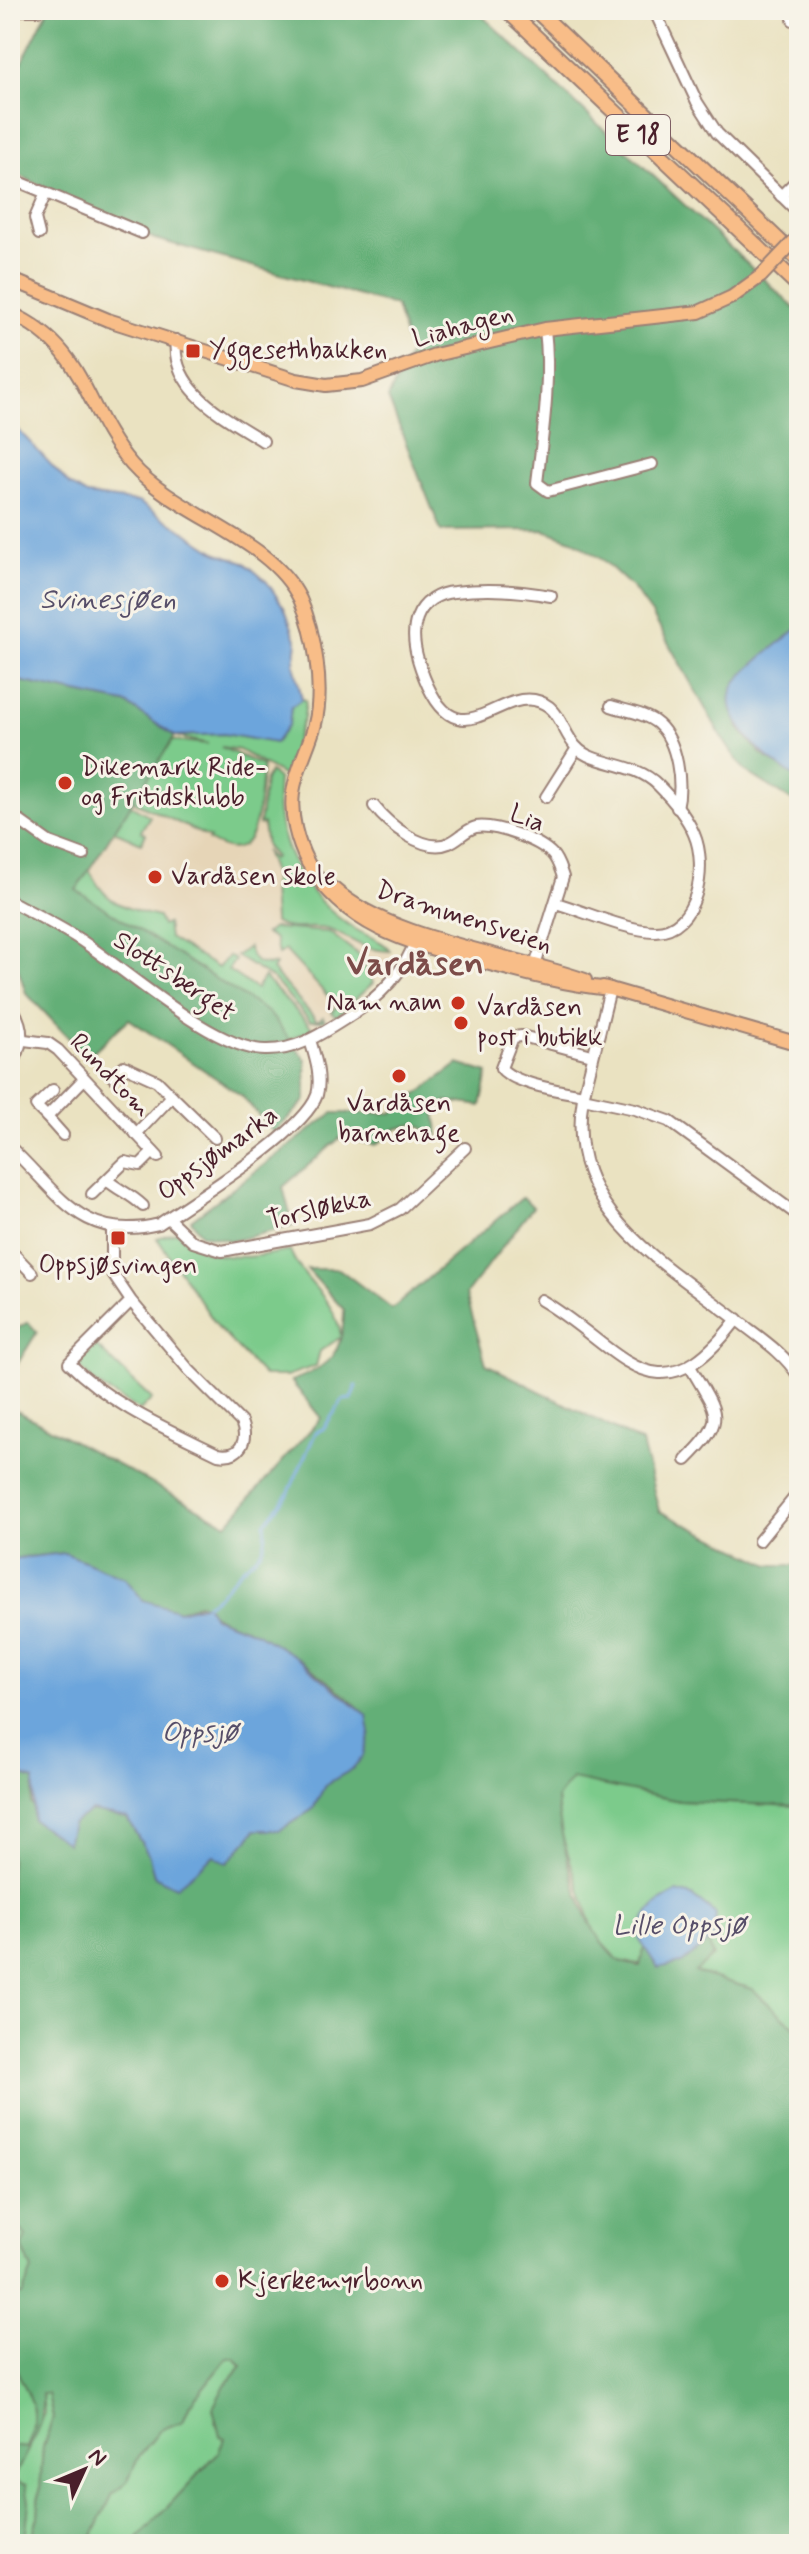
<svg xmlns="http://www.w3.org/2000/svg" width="809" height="2554" font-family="Mynerve,sans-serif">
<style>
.built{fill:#e6d5b7}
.green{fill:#7bcb8b;stroke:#62755b;stroke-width:2}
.forest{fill:#64af77;stroke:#576751;stroke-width:2}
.water{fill:#6ca5dc;stroke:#5b6284;stroke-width:2}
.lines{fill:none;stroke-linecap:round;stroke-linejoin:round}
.stream{stroke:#6ca5dc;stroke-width:3}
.minor-casing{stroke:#9a8076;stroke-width:14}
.major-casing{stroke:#9a8076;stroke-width:16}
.highway-casing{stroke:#9a8076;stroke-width:18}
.minor{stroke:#fff;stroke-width:10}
.major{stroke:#f8bd88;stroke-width:12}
.highway{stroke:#f8bd88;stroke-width:14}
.major-bridge-casing{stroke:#9a8076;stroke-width:16;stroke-linecap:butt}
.major-bridge{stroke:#f8bd88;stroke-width:12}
.poi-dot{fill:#c8321e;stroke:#f7f3e8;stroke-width:3}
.labels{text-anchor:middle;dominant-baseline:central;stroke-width:6;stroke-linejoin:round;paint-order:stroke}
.shield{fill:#f7f3e8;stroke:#7e5f64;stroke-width:2}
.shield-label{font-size:24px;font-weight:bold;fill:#4a1f2b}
.street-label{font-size:26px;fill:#4a1f2b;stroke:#f7f3e8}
.poi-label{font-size:26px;fill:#4a1f2b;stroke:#f7f3e8;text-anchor:start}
.water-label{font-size:28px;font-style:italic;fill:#564e69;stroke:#f7f3e8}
.district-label{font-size:34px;font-weight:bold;fill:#7c4c49;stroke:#f7f3e8}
</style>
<rect width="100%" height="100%" fill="#f7f3e8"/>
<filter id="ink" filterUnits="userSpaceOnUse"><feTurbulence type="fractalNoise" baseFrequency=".0125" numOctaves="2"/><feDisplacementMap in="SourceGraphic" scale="16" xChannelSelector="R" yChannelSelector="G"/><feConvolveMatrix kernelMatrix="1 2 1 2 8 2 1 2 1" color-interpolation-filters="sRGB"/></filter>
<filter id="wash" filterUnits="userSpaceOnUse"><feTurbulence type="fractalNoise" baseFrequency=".006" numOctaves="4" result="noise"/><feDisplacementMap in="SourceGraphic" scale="32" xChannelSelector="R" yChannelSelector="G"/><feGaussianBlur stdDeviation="1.8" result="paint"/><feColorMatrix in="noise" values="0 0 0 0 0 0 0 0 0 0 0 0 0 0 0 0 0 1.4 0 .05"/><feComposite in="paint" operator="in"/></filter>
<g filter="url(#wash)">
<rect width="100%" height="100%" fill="#eae2c1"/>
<path class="built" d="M164 738 218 744 252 757 275 772 280 832 303 881 332 912 392 951 382 976 342 1011 291 1040 276 1046 76 890Z"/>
<g class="green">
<path d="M302 699 306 700 304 717 284 776 239 750 221 747 263 766C257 799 263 874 208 840L210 838 127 798 168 740 208 744 175 736 224 734 275 743 289 724 291 707Z"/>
<path d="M270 772 278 779C272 841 302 896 355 929 366 936 385 941 390 951 360 950 354 939 330 930 312 924 292 933 274 923 274 909 270 888 274 876L265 851 272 859 275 857 266 847 263 824 259 825 265 780Z"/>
<path d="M129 804 150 816 141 831 146 834 141 843 110 829Z"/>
<path d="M84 857C100 899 115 906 158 917L162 926 167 924 169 938 218 968 228 956 235 960 228 970 256 989 264 977 313 1029 276 1046 76 890Z"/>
<path d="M273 928 329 932 359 955 373 983 336 1017 332 1012 337 1006 285 950 278 955 275 939 265 934Z"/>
<path d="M248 947C253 965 259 965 275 965L272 970 317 1021 323 1017 325 1021H310L273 979 236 956Z"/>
<path d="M177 1232C211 1265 247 1258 290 1251 305 1285 336 1298 341 1337L320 1351 316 1366 286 1376H264L220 1330 157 1238Z"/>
<path d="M96 1346 152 1399 140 1411 96 1384 76 1364Z"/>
<path d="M571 1778 680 1801 799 1806 796 1895 799 2031 752 1989 694 1972 619 1961 596 1937 559 1827 557 1798Z"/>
<path d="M19 2227 26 2236 22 2246 32 2270 22 2295 10 2296V2233Z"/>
<path d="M10 2358C30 2385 41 2416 27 2448L10 2446Z"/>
<path d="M227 2358H234L242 2366 225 2385 215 2422 225 2438 218 2453 133 2544H89L112 2495 128 2480 139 2456 160 2430 183 2421 190 2404Z"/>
<path d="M48 2393 53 2418 43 2447 38 2517 30 2544H24L29 2501 13 2481 44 2413 42 2394Z"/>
</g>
<g class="forest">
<path d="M48 10H476L799 312V627L736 682 738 727 761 754 799 779V805L744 770 722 738 652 614 633 588 604 561 572 540 544 530 441 531 388 398 410 353 396 306 155 239 10 171V86Z"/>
<path d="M10 679 125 703 175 736 76 890 269 1013 306 1060V1100L274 1133 242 1096 129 1019 87 1057 26 993 10 944Z"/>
<path d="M458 1064 488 1073 481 1106 446 1101 435 1112 439 1136 415 1124 396 1129 376 1145 341 1137 283 1187 293 1226 232 1241 201 1234 191 1220 333 1113H392Z"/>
<path d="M523 1197 533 1207 466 1294 486 1364 642 1443 659 1511 770 1565H799V1806L680 1801 572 1779 557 1798C560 1840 582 1933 617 1959 623 1964 633 1965 640 1966L643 1950 676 1908 700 1920 713 1956 695 1972 752 1989 799 2031V2544H133L218 2453 225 2438 220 2436 213 2408 225 2385 242 2366 235 2358H227L190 2404 183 2421 160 2430 139 2456 128 2480 112 2495 89 2544H30L38 2517 43 2447 53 2418 48 2394H42C45 2429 26 2450 13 2480L26 2485 29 2501 25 2542 10 2544V2446L27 2448C44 2409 27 2394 11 2359 4 2344 10 2313 10 2296L22 2295 32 2270 22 2246 26 2236 19 2227 10 2233V1771L35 1780 31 1804 67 1843 72 1824 91 1811 127 1818 149 1856 154 1876 214 1855 227 1863 256 1830H280L313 1809 325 1785 354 1768 367 1715C335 1685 299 1657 260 1635 237 1622 221 1625 200 1603L179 1611 142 1600 125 1578 65 1553 10 1559V1407L227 1524 321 1418 291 1381C330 1367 344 1352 344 1310L307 1269H339L392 1309Z"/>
<path d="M28 1322 37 1332 10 1376V1333Z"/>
</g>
<g class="water">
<path d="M10 421 69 484 87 495 138 502 216 552 244 562 267 582 285 609 297 642 294 663 302 699 291 707 289 724 275 743 224 734 175 736 125 703 10 679Z"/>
<path d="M799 627V779C773 765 709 715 738 680 754 661 779 644 799 627Z"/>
<path d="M65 1553 125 1578 143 1600 179 1611 206 1604 214 1617 257 1633 293 1655 367 1715 370 1733 363 1756 354 1768 325 1785 313 1809 280 1830H256L227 1863 214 1855 176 1887 154 1876 149 1856 127 1818 91 1811 72 1824 67 1843 33 1820 34 1780 10 1771V1559Z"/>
<path d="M677 1892 692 1896 716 1914 714 1937 682 1963 658 1968 639 1939C643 1914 654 1903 677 1892Z"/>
</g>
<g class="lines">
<path class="stream" d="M206 1604C225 1594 226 1584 239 1572 256 1555 269 1552 265 1523L288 1494 316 1432 323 1429 343 1400 351 1399 356 1386"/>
</g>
</g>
<g filter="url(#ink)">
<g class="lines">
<g class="minor-casing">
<g id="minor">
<path d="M10 10H38"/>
<path d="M654 10 697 102 717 133 799 213"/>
<path d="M793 20 799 21"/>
<path d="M10 178 142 233"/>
<path d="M781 196 799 178"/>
<path d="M39 234 35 218 46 193"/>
<path d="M545 329C551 381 543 431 537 483L548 491 652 464"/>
<path d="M176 340C170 391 227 418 263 441"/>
<path d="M551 596C519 590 487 588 454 592 438 593 423 602 417 618 410 637 417 659 424 677 457 760 494 693 534 700 561 705 561 732 577 748 595 766 634 761 658 785 671 798 687 817 694 834 708 866 698 931 655 931 628 931 583 911 556 903"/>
<path d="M611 706C626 711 645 713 658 724 678 742 683 784 677 808"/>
<path d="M546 797 577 748"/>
<path d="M374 806C388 824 424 854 449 843 459 839 465 830 476 827 495 824 539 840 552 854 558 860 560 869 563 877L534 969"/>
<path d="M10 814 49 842 84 855"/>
<path d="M10 901C33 913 57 925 79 939 125 969 213 1049 265 1050 297 1051 323 1033 348 1017 378 999 407 970 417 936"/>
<path d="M610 989 583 1098 635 1109 669 1121 799 1216"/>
<path d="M10 1004C26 1028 24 1045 10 1069"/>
<path d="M24 1040 48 1043 58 1050 158 1157"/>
<path d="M113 1077 124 1066 157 1081 172 1096"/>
<path d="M53 1090 36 1106 47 1117 84 1079"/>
<path d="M583 1095C563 1091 513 1084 501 1068L513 1037 522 1036 592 1055"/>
<path d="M583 1098C563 1211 665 1263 741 1323 762 1339 785 1354 799 1377"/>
<path d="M47 1117 63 1135"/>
<path d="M136 1134 172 1096 215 1138"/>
<path d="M10 1147C60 1194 82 1243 159 1224 195 1199 304 1133 317 1095 322 1077 315 1057 310 1040"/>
<path d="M107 1180C119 1191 130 1193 143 1206"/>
<path d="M92 1194 125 1162 140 1165 153 1152"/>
<path d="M168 1218 193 1242 222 1251 370 1224 400 1209 465 1148"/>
<path d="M112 1230V1273L131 1301 69 1363C111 1405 165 1428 218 1454 240 1458 249 1441 241 1422L189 1370 131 1301"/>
<path d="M10 1250 32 1273"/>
<path d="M541 1300C621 1346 655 1428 737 1319"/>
<path d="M686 1460C728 1418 718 1415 691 1368"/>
<path d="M759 1541 799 1492"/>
</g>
</g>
<g class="major-casing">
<g id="major">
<path d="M10 279 108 320 296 380 326 385 362 381 435 355 545 329 699 312 732 297 761 276"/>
<path d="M10 313C88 348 83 410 132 465 178 517 270 537 300 599 315 632 324 689 315 724 309 747 296 769 293 793 290 816 297 842 308 863 348 931 414 944 486 963 527 974 568 985 610 989"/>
<path d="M334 889C391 940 512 954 585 980"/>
<path d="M603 987 799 1044"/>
</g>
</g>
<g class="highway-casing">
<g id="highway">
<path d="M507 10 799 286"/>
<path d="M536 10 799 260"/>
</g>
</g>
<use href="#minor" class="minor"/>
<use href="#major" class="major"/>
<use href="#highway" class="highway"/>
<g class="major-bridge-casing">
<path id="major-bridge" d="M761 276 799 236"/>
</g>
<use href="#major-bridge" class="major-bridge"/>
</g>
</g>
<g class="poi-dot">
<rect x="185" y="343" width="16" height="16" rx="4"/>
<circle cx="65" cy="783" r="8"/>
<circle cx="155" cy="877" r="8"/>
<circle cx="458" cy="1003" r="8"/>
<circle cx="461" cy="1023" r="8"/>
<circle cx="399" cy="1076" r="8"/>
<rect x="110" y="1230" width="16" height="16" rx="4"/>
<circle cx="222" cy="2281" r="8"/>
</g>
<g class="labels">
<rect class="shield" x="606" y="115" width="64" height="40" rx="6"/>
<g class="shield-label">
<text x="638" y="135">E 18</text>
</g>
<g class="street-label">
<text transform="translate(463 327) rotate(-15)">Liahagen</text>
<text transform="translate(527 819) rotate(22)">Lia</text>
<text transform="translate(464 918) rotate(18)">Drammensveien</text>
<text transform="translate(174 977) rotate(34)">Slottsberget</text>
<text transform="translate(110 1076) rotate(46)">Rundtom</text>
<text transform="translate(218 1154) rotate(-36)">Oppsjømarka</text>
<text transform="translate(319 1210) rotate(-13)">Torsløkka</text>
</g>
<g class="poi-label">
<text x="209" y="351">Yggesethbakken</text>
<text x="81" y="768">Dikemark Ride-<tspan x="81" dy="30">og Fritidsklubb</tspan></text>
<text x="171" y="877">Vardåsen skole</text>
<text x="442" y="1003" text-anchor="end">Nam nam</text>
<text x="477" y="1008">Vardåsen<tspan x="477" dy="30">post i butikk</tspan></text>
<text x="399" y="1104" text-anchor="middle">Vardåsen<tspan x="399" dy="30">barnehage</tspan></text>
<text x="118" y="1266" text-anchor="middle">Oppsjøsvingen</text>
<text x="238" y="2281">Kjerkemyrbonn</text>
</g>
<g class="water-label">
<text x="108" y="600">Svinesjøen</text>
<text x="200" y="1733">Oppsjø</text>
<text x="679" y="1926">Lille Oppsjø</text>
</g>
<g class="district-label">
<text x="415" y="964">Vardåsen</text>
</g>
</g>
<rect width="809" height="2554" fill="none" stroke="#f7f3e8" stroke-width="40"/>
<g transform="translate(84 2470) rotate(46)" stroke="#f7f3e8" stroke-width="6" paint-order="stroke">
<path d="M0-6L14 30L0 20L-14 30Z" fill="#4a1f2b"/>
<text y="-12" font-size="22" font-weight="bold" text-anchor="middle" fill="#4a1f2b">N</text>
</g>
</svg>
